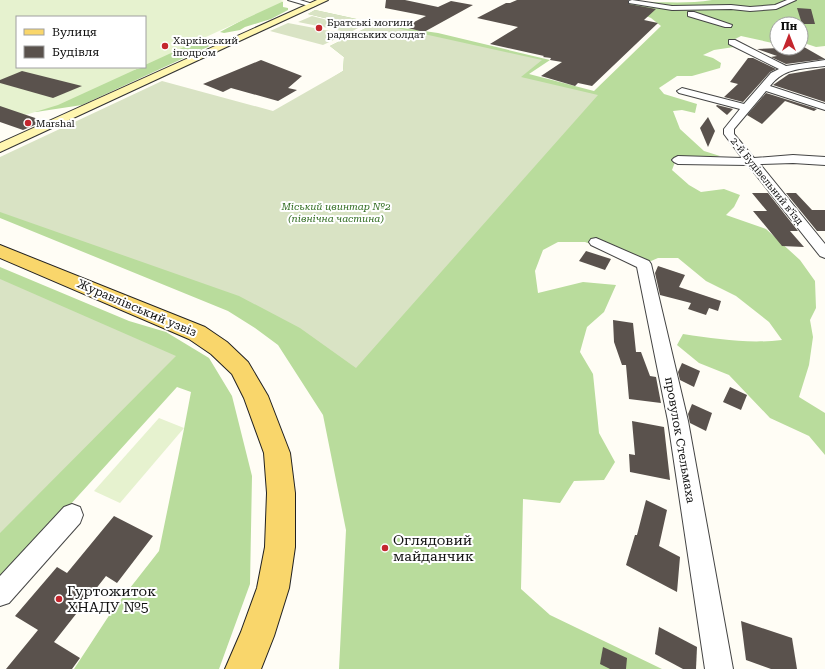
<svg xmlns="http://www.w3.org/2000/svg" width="825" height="669" font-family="'Roboto Serif',serif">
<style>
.forest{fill:#b9dc9c}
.cemetery{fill:#d9e3c4}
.pitch{fill:#e6f2cf}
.building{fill:#5a524d}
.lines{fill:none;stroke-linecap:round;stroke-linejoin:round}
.street-casing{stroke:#444;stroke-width:2}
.secondary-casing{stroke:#333;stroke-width:2}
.primary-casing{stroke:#222;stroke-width:2}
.street{fill:#fff;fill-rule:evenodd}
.secondary{fill:#fff6b0;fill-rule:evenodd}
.primary{fill:#f9d66b;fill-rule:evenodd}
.poi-dot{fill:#c4262e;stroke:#fff;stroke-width:1.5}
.labels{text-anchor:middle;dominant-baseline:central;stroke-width:4;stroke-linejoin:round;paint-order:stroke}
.far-poi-label{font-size:10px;fill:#111;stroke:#fff;text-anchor:start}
.far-street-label{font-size:10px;fill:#111;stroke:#fff}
.far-park-label{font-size:10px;font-style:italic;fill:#2f6b1f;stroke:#fff}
.street-label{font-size:12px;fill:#111;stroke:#fff}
.near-poi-label{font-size:14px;fill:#111;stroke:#fff;text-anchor:start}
</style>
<rect width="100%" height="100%" fill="#fffdf5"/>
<g class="forest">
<path d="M712 0H825V46L816 47 801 42V24H777V37H773L777 44 741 36 735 39 732 43 734 47 714 50 703 55 713 58 721 63 720 68 692 76H677L659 88 664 94 697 104 695 113 682 110 673 111 680 129 704 151 720 156 675 162 672 170 689 185 701 192 724 189 740 195 734 207 726 215 766 229 800 260 815 281 816 308 810 320 813 337 809 365 799 397 825 413V455L809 436 770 418 729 375 699 363 677 345 683 334C717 339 748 344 782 340L769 322 736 296 706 281 678 258H658L644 264 585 242H558L543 250 535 271 538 293 583 282 616 285 604 312 587 327 580 352 593 374 599 433 615 462 604 480 574 481 560 503 523 499 521 589 550 615 662 669H339L346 530 323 415 278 345 255 328 228 311 0 218V185L272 116 343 71 344 57 330 46 366 28 308 14 315 10 389 26 438 33 550 60 529 74 594 91 661 26 651 18 627 8V4C655 0 684 5 712 0Z"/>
<path d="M278 1 283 2V7L288 8V10L271 19 245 27 240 30 224 33 220 32Z"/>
<path d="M217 38 223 40 82 105 36 112H13L0 102 145 67V64L188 41 201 42Z"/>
<path d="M0 267 129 321 166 332 209 358 232 396 252 476 250 584 219 669H74L112 611 159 551 184 429 191 392 177 387 0 582Z"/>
</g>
<g class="cemetery">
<path d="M315 10 542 60 521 77 598 95 356 368 300 328 239 296 0 212V157L162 81 273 111 343 71 344 57 330 46 366 28 308 14Z"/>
<path d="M312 16 358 28 349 33 333 29 341 25 337 24 328 28 298 22Z"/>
<path d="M288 23 346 34 323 45 270 31Z"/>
<path d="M0 279 176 356 0 533Z"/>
</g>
<g class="pitch">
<path d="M0 0H280L284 1 145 65V17H17V67H141L58 105 22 116 0 110Z"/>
<path d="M159 418 184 428 120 503 94 491Z"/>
</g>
<g class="building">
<path d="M386 0H405L438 7 451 1 473 5 424 32 404 27 426 16 385 8Z"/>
<path d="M517 0H628L629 4 656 9 644 20 658 23 592 86 578 83 575 86 541 76 562 62 550 60 551 58 543 57 544 56 490 44 518 27 477 18 506 3H510Z"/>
<path d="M797 8 811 9 815 24H802Z"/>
<path d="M804 47 825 59 786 64 771 57 777 56 757 49Z"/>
<path d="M748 58H753L776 69 770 72 743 102 724 97 738 84 730 82Z"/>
<path d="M261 60 302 76 288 88 297 90 278 101 231 88 223 92 203 84Z"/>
<path d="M825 68V102L773 85 789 74Z"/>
<path d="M22 71 82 86 53 98 0 83V80Z"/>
<path d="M766 93 817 109 814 111 785 101 762 124 747 115Z"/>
<path d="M717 105 733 109 727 115 716 106Z"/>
<path d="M0 106 44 121 23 130 0 122Z"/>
<path d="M708 117 715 131 708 147 700 128Z"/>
<path d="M752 193H768L798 231H790L804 247 782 246 753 211H767Z"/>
<path d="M786 193H796L812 210H825V231H817Z"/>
<path d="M586 251 611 259 605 270 579 261Z"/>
<path d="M658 266 685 275 679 287 721 301 718 311 709 308 706 315 688 309 691 303 660 295 655 273Z"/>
<path d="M613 320 633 323 636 352H641L650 376 656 377 661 403 629 399 626 365H622L614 342Z"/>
<path d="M682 363 700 371 694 387 680 380 678 372Z"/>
<path d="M730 387 747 395 741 410 723 402Z"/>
<path d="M692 404 712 413 706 431 690 423 688 414Z"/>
<path d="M632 421 664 427 670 480 630 472 629 454 635 455Z"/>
<path d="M646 500 667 510 659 546 680 557 677 592 626 565 635 535H637Z"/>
<path d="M114 516 153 536 117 583 106 576 54 642 80 658 72 669H6L38 630 15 616 57 567 67 573Z"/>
<path d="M741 621 792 638 797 669H771L746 660Z"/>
<path d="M659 627 697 647 696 669H683L655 654Z"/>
<path d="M603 647 627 658 626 669H610L600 664Z"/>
</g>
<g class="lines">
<g class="street-casing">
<g id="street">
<path d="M288 0H300L316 5 312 7Z"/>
<path d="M632 0 672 6 731 5 750 7 775 5 787 0H796L776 9 750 11 731 9 672 10 629 3V1Z"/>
<path d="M688 12H694L732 25 731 27H725L688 16Z"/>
<path d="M729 40H735L786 66 825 60V66C803 69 785 67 770 86L825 104V110L766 91 734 129V134L754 158 793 155 825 157V165L793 163 760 164 825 244V258L820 256 748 165 678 164 674 162 672 160 674 158 678 156 742 158 724 134V129L740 109 679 93 677 91 682 88 744 104 771 73 779 69 729 44Z"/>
<path d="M596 238 649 261 651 264 688 421 733 669H705L668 421 637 267 591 245 589 242 591 239Z"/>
<path d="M72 504 80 507 83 515 80 523 9 603 0 606V576L64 507Z"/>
</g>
</g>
<g class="secondary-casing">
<path id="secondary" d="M317 0H328L0 152V143Z"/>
</g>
<g class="primary-casing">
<path id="primary" d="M0 245 205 327 227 342 248 362 268 396 290 453 295 493V547L289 588 274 636 261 669H225L241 632 257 588 265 547 267 493 264 453 244 398 232 374 211 354 189 339 0 258Z"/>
</g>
<use href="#street" class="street"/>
<use href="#secondary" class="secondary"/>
<use href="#primary" class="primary"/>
</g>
<g class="poi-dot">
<circle cx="319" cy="28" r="4"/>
<circle cx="165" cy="46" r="4"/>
<circle cx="28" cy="123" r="4"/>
<circle cx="385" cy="548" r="4"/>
<circle cx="59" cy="599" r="4"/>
</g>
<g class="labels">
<g class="far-poi-label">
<text x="327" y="22">Братські могили<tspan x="327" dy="12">радянських солдат</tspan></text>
<text x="173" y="40">Харківський<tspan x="173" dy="12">іподром</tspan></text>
<text x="36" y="123">Marshal</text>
</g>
<g class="far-street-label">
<text transform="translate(767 181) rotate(51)">2-й Будівельний в’їзд</text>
</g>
<g class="far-park-label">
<text x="336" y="206">Міський цвинтар №2<tspan x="336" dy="12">(північна частина)</tspan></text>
</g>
<g class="street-label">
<text transform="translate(137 308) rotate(23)">Журавлівський узвіз</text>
<text transform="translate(680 440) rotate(80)">провулок Стельмаха</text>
</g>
<g class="near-poi-label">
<text x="393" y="540">Оглядовий<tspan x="393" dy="16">майданчик</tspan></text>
<text x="67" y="591">Гуртожиток<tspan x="67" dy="16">ХНАДУ №5</tspan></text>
</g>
</g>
<rect x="16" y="16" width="130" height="52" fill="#ffffff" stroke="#a0a0a0"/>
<rect x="24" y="29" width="20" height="6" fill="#f9d66b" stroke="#a0a0a0"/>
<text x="52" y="36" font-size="12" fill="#111111">Вулиця</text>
<rect x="24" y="46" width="20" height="12" fill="#5a524d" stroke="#a0a0a0"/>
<text x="52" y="56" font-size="12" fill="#111111">Будівля</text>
<g transform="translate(789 36)"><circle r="19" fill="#ffffff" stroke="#a0a0a0"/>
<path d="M0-3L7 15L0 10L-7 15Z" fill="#c4262e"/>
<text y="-6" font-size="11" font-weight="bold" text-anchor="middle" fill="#111111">Пн</text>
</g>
</svg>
